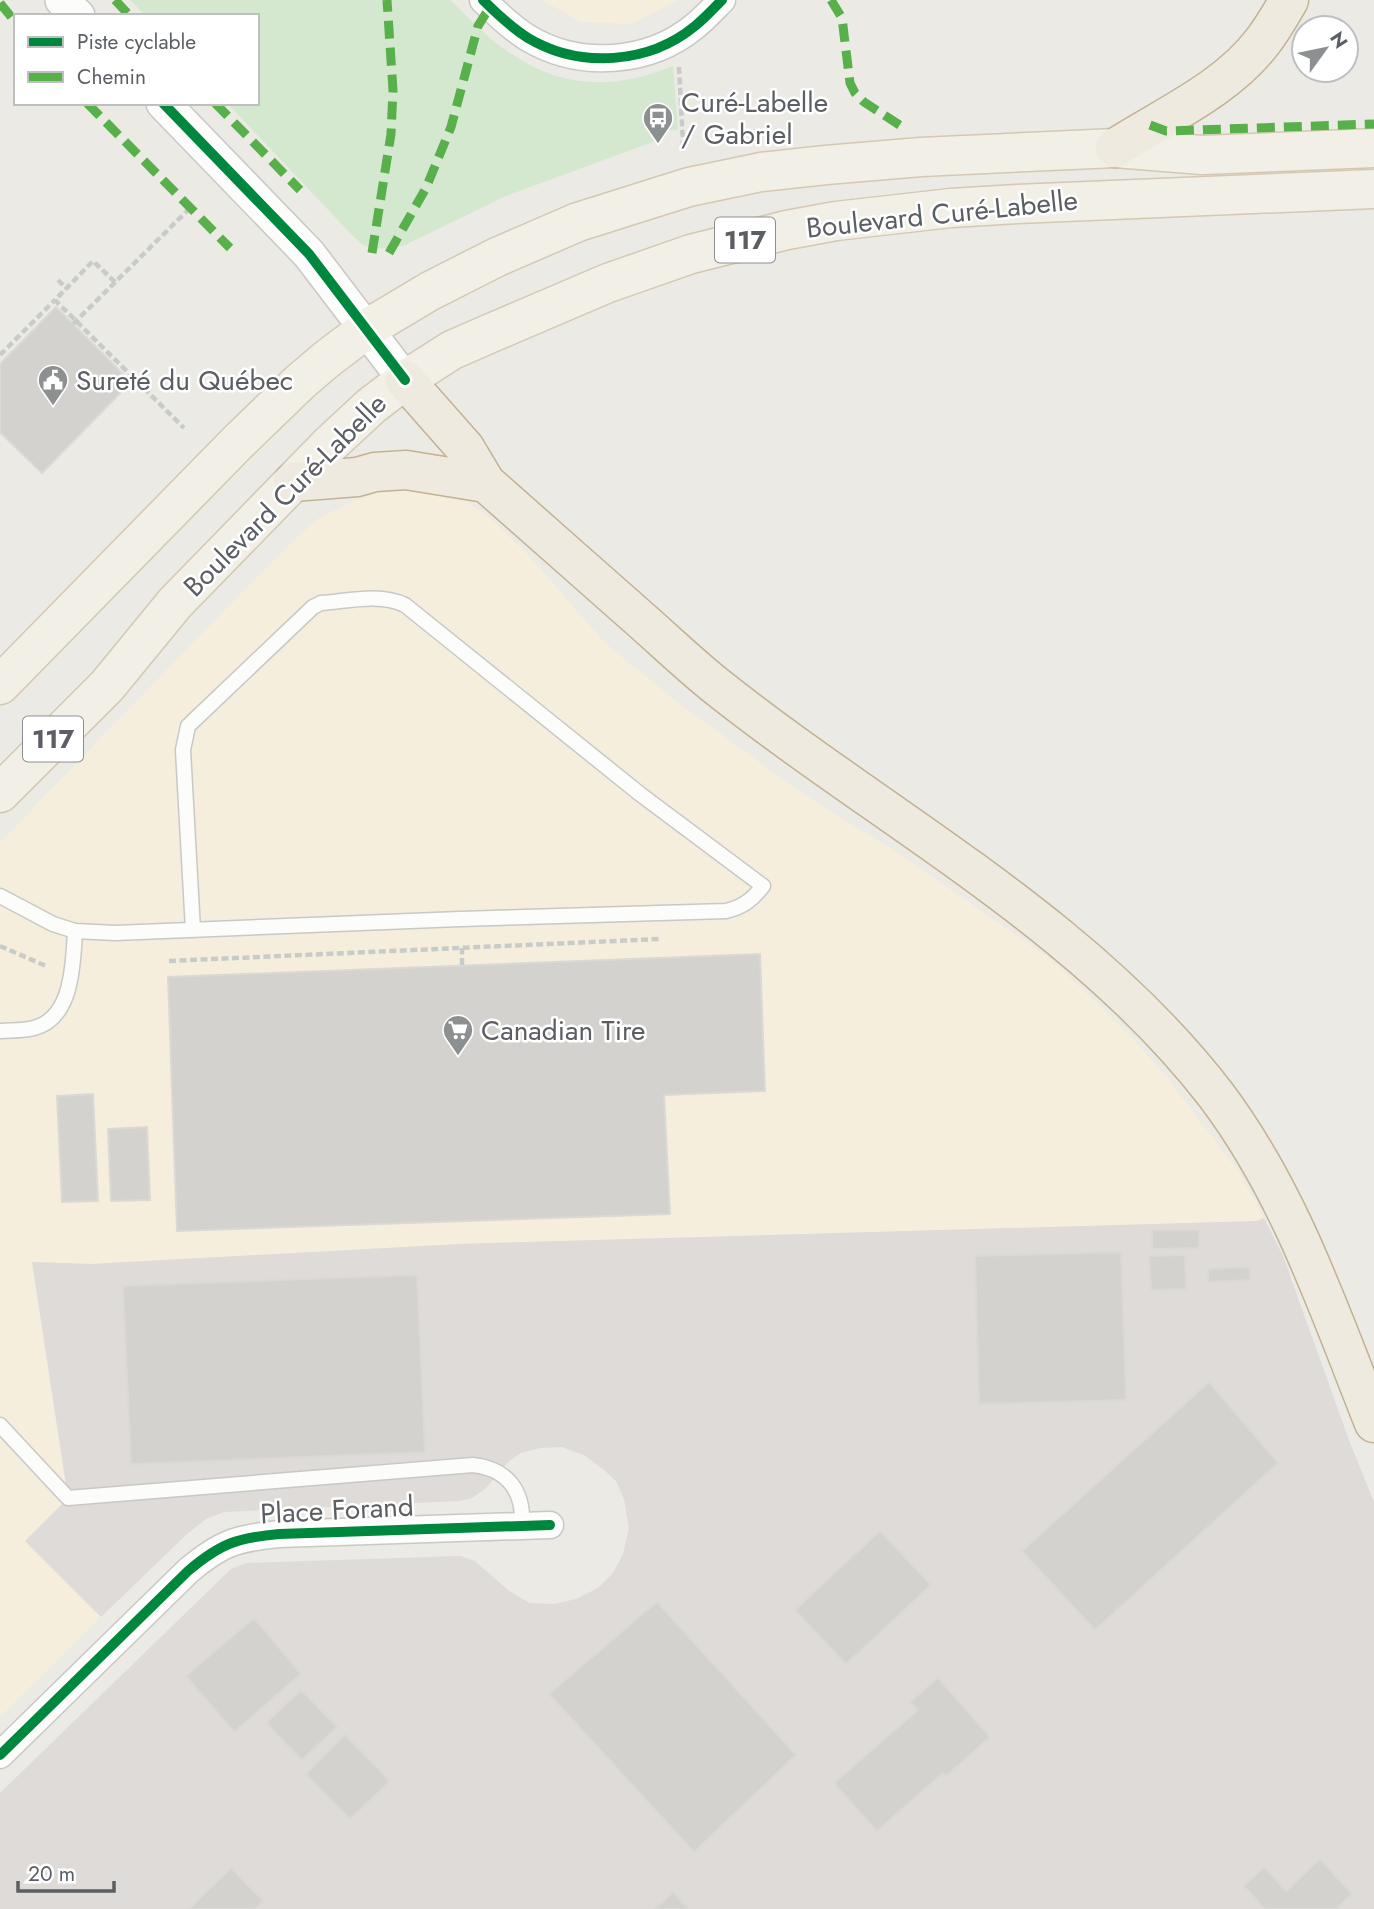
<svg xmlns="http://www.w3.org/2000/svg" width="1374" height="1909" font-family="Jost,sans-serif">
<style>
.commercial{fill:#f6eedd}
.industrial{fill:#dedbd8}
.green{fill:#d4e8d0}
.building{fill:#d3d2cf;stroke:#dad9d4;stroke-width:2}
.lines{fill:none;stroke-linecap:round;stroke-linejoin:round}
.service-casing{stroke:#c8c8c7;stroke-width:17}
.minor-casing{stroke:#c8c8c7;stroke-width:29}
.tertiary-casing{stroke:#c8c8c7;stroke-width:36}
.primary-casing{stroke:#d4c8b2;stroke-width:41}
.motorway-casing{stroke:#c3b192;stroke-width:41}
.path{stroke:#c8ccc9;stroke-width:4.5;stroke-dasharray:7 3.5;stroke-linecap:butt}
.service{stroke:#fcfcfb;stroke-width:14}
.minor{stroke:#fcfcfb;stroke-width:26}
.tertiary{stroke:#fcfcfb;stroke-width:33}
.primary{stroke:#f2efe7;stroke-width:38}
.motorway{stroke:#eeeae0;stroke-width:38}
.quiet{stroke:#58b04a;stroke-width:9;stroke-dasharray:18 9;stroke-linecap:butt}
.cycleway-casing{stroke:#fff;stroke-width:15}
.cycleway{stroke:#00873e;stroke-width:10}
.labels{text-anchor:middle;dominant-baseline:central;stroke-width:5;stroke-linejoin:round;paint-order:stroke}
.shield{fill:#fff;stroke:#8c8f92;stroke-width:2}
.shield-label{font-size:26px;font-weight:bold;fill:#5b5f64}
.poi-label{font-size:28px;fill:#5b5f64;stroke:#fff;text-anchor:start}
.street-label{font-size:28px;fill:#5b5f64;stroke:#fff}
</style>
<rect width="100%" height="100%" fill="#ebeae5"/>
<g class="commercial">
<path d="M542 0H678L631 24 581 22Z"/>
<path d="M392 487 451 495 473 506 495 522 530 557 605 643 681 705 802 793 901 855 1053 961 1128 1033 1166 1076 1240 1174 1264 1218 1256 1221 459 1244 91 1264 32 1262 68 1498 25 1541 101 1617 0 1717V842L285 548 319 518 356 500 371 496V489Z"/>
</g>
<path class="industrial" d="M1264 1218 1283 1256 1350 1443 1374 1502V1909H0V1793L231 1569 246 1563 460 1556 475 1561 509 1591 530 1603 554 1604 576 1599 598 1588 613 1573 623 1554 629 1528 624 1499 616 1481 604 1470 584 1455 562 1447 540 1448 521 1453 509 1461 485 1489 472 1498 459 1501 224 1512 206 1519 187 1534 101 1617 25 1541 68 1498 32 1262 91 1264 459 1244 1256 1221Z"/>
<path class="green" d="M130 0H450C469 18 488 39 510 53 564 90 615 89 673 66L678 130 659 131 658 140 506 196 403 246 377 249 363 245 353 236 227 103H257V16H146Z"/>
<g class="building">
<path d="M56 307 131 382 42 473 0 432V364Z"/>
<path d="M760 954 765 1091 664 1095 670 1214 177 1231 168 977Z"/>
<path d="M93 1094 98 1201 62 1202 57 1096Z"/>
<path d="M147 1127 150 1200 111 1201 108 1129Z"/>
<path d="M1152 1230H1199V1248L1152 1249Z"/>
<path d="M1121 1252 1126 1400 979 1404 975 1256Z"/>
<path d="M1185 1255 1186 1289 1151 1290 1149 1256Z"/>
<path d="M1250 1267V1280L1208 1282V1269Z"/>
<path d="M417 1275 425 1452 131 1464 123 1286Z"/>
<path d="M1209 1382 1278 1463 1095 1630 1022 1551Z"/>
<path d="M880 1531 931 1585 846 1664 795 1610Z"/>
<path d="M657 1602 796 1755 694 1852 549 1694Z"/>
<path d="M254 1618 301 1674 234 1732 186 1676Z"/>
<path d="M938 1678 990 1737 946 1776 943 1773 877 1831 834 1783 918 1710 910 1702Z"/>
<path d="M301 1690 337 1727 302 1760 266 1723Z"/>
<path d="M345 1735 390 1781 350 1819 306 1774Z"/>
<path d="M1320 1859 1352 1894 1336 1909H1265L1244 1886 1264 1867 1286 1891Z"/>
<path d="M231 1868 263 1901 255 1909H189Z"/>
<path d="M673 1892 688 1909H655Z"/>
</g>
<g class="lines">
<g class="service-casing">
<g id="service">
<path d="M0 896 53 924 75 931 115 933 460 919 726 911C743 907 752 900 763 886L640 794 405 605C380 593 348 601 321 603L313 607 188 726 183 750 193 930"/>
<path d="M0 1031C11 1030 23 1031 34 1028 73 1018 73 963 75 931"/>
<path d="M0 1425 68 1498 473 1465C508 1469 524 1491 522 1526"/>
</g>
</g>
<g class="minor-casing">
<g id="minor">
<path d="M483 0C497 14 512 28 528 38 580 69 649 64 695 26 705 18 713 9 722 0"/>
<path d="M0 1755 188 1571C221 1543 237 1538 279 1534L550 1525"/>
</g>
</g>
<g class="tertiary-casing">
<g id="tertiary">
<path d="M62 0 78 16"/>
<path d="M163 103 309 254 405 380"/>
</g>
</g>
<g class="primary-casing">
<g id="primary">
<path d="M0 685 236 444 300 382 327 359 368 328 430 291 497 257 578 222 689 187 761 172 826 165 921 157 1115 148 1202 155 1374 148"/>
<path d="M0 793 107 686 175 603 329 445 371 406 405 380 452 350 491 333 608 283 691 254 787 230 836 221 951 208 1017 204 1374 189"/>
</g>
</g>
<g class="motorway-casing">
<g id="motorway">
<path d="M1115 148C1165 116 1227 89 1263 41 1273 28 1281 14 1289 0"/>
<path d="M405 380 465 448 486 483C537 528 589 574 640 619 665 641 689 664 715 685 883 819 1083 922 1216 1095 1290 1193 1329 1310 1374 1423"/>
<path d="M293 482 357 477 375 472 406 470 486 483"/>
</g>
</g>
<g class="path">
<path d="M679 67 683 144"/>
<path d="M58 280 66 288"/>
<path d="M115 282 93 261 55 300 184 428"/>
<path d="M73 324 190 208"/>
<path d="M0 355 55 300"/>
<path d="M0 946 46 966"/>
<path d="M169 961 659 939"/>
<path d="M462 965V948"/>
</g>
<use href="#service" class="service"/>
<use href="#minor" class="minor"/>
<use href="#tertiary" class="tertiary"/>
<use href="#primary" class="primary"/>
<use href="#motorway" class="motorway"/>
<g class="quiet">
<path d="M115 0 130 16"/>
<path d="M831 0 842 18 850 83 855 93 864 102 901 126"/>
<path d="M0 3 16 23"/>
<path d="M87 103 230 248"/>
<path d="M215 103 300 190"/>
<path d="M1150 125 1166 131 1374 124"/>
<path d="M372 253 391 134 393 90 387 0"/>
<path d="M389 253 426 188 451 127 478 26 490 7"/>
</g>
<g class="cycleway-casing">
<g id="cycleway">
<path d="M483 0C497 14 512 28 528 38 580 69 649 64 695 26 705 18 713 9 722 0"/>
<path d="M163 103 309 254 405 380"/>
<path d="M0 1755 188 1571C221 1543 237 1538 279 1534L550 1525"/>
</g>
</g>
<use href="#cycleway" class="cycleway"/>
</g>
<defs>
<g id="bus-pin" transform="scale(1.575)"><path d="M0 17L-7.5 6A9.5 9.5 0 1 1 7.5 6Z" fill="#8d9091" stroke="#fff"/><path d="M-5-6H5V4H4V6H2V4H-2V6H-4V4H-5ZM-3.5-4V0h7V-4ZM-3.5 1.2v1.5H-2V1.2ZM2 1.2v1.5H3.5V1.2Z" fill="#fff"/></g>
<g id="civic-pin" transform="scale(1.575)"><path d="M0 17L-7.5 6A9.5 9.5 0 1 1 7.5 6Z" fill="#8d9091" stroke="#fff"/><path d="M-.6-6.5H3V-4.5H.6V-3L4-1V1h2V6H-6V1h2V-1L-.6-3ZM-1.2 2.5V6h2.4V2.5Z" fill="#fff"/></g>
<g id="supermarket-pin" transform="scale(1.575)"><path d="M0 17L-7.5 6A9.5 9.5 0 1 1 7.5 6Z" fill="#8d9091" stroke="#fff"/><path d="M-6-5.5h2.5l.6 2H6L4.5 2H-2.5L-4.4-4H-6ZM-1.5 3.2a1.3 1.3 0 1 0 .1 0ZM3 3.2a1.3 1.3 0 1 0 .1 0Z" fill="#fff"/></g>
</defs>
<g fill-rule="evenodd">
<use href="#bus-pin" x="658" y="118"/>
<use href="#civic-pin" x="53" y="380"/>
<use href="#supermarket-pin" x="458" y="1030"/>
</g>
<g class="labels">
<g class="shield">
<rect x="715" y="217.5" width="60" height="45" rx="5"/>
<rect x="23" y="716.5" width="60" height="45" rx="5"/>
</g>
<g class="shield-label">
<text x="745" y="240">117</text>
<text x="53" y="739">117</text>
</g>
<g class="poi-label">
<text x="681" y="102">Curé-Labelle<tspan x="681" dy="32">/ Gabriel</tspan></text>
<text x="76" y="380">Sureté du Québec</text>
<text x="481" y="1030">Canadian Tire</text>
</g>
<g class="street-label">
<text transform="translate(942 214) rotate(-6)">Boulevard Curé-Labelle</text>
<text transform="translate(285 495) rotate(-45)">Boulevard Curé-Labelle</text>
<text transform="translate(337 1510) rotate(-3)">Place Forand</text>
</g>
</g>
<rect x="14" y="14" width="245" height="91" fill="#ffffff" stroke="#bdbfc1" stroke-width="2"/>
<rect x="28" y="37" width="35" height="10" fill="#00873e" stroke="#bdbfc1" stroke-width="2"/>
<text x="77" y="49" font-size="21" fill="#5b5f64">Piste cyclable</text>
<rect x="28" y="72" width="35" height="10" fill="#58b04a" stroke="#bdbfc1" stroke-width="2"/>
<text x="77" y="84" font-size="21" fill="#5b5f64">Chemin</text>
<g transform="translate(1325 49) rotate(57)"><circle r="33" fill="#ffffff" stroke="#bdbfc1" stroke-width="2"/>
<path d="M0-5L12 26L0 18L-12 26Z" fill="#8d9091"/>
<text y="-10" font-size="19" font-weight="bold" text-anchor="middle" fill="#5b5f64">N</text>
</g>
<path d="M18 1881v10h96v-10" fill="none" stroke="#5b5f64" stroke-width="3.5"/>
<text x="28" y="1881" font-size="21" fill="#5b5f64" stroke="#ffffff" stroke-width="5" paint-order="stroke">20 m</text>
</svg>
